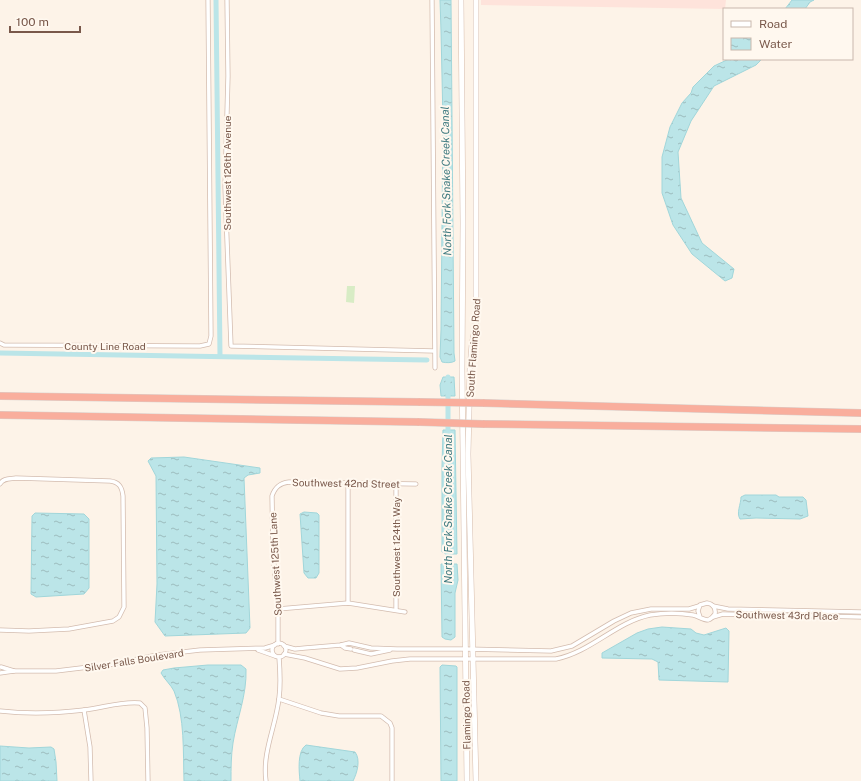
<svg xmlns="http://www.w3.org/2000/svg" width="861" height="781" font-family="'Public Sans',sans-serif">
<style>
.commercial{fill:#fee3db}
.garden{fill:#d8ecc5}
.water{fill:url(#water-ripples);stroke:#a1d6da}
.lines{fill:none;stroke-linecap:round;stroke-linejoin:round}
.canal{stroke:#bbe5e8;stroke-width:5}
.street-casing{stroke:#d3bcaf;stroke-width:5}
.secondary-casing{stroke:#d6bcac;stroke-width:6}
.highway-casing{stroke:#d9d0cc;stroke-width:8}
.street{stroke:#fff;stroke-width:3.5}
.secondary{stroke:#fff;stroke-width:5}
.highway{stroke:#f9ae9d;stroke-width:7}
.highway-bridge-casing{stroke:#d9d0cc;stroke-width:8;stroke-linecap:butt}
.highway-bridge{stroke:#f9ae9d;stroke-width:7}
.labels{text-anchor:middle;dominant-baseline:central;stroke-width:4;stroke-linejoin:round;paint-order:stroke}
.street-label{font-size:10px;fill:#79584a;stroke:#fff8ef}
.water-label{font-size:11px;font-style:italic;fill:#3c787e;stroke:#fff8ef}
</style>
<defs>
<pattern id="water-ripples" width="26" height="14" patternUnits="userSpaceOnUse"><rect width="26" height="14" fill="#bbe5e8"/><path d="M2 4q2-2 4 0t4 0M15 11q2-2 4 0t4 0" fill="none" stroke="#9dbcbe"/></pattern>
</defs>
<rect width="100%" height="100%" fill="#fdf3e8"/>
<path class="commercial" d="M481 0H726L725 9 481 5Z"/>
<path class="garden" d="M347 286H355L354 303 346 302Z"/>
<g class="water">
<path d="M440 0H451L454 353 455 361C452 363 446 363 442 362L440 357 441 330 443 122 441 31Z"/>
<path d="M792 0H814L810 2 805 9H785Z"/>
<path d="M729 59H762L756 65 714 86 691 121 678 152 681 198 702 243 734 269 732 278 725 281 692 254 673 225 662 193V157L670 127 682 103 691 93 693 87 714 66Z"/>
<path d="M443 377H454L455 396H441L440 385Z"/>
<path d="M443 430H455L457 554H445V552H442V466Z"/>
<path d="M184 457 260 468V473L248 475 244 478 250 628 246 633 165 636 155 622 157 584 156 476 148 461 151 458Z"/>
<path d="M745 495H776L779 497H803L806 500 808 516 800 519 756 518 740 519C736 513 741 504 741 497Z"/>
<path d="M304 512 317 513 319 515V573L316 578H308L304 573 300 514Z"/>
<path d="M35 513 84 514 89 519V588L84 594 36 597 31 594 32 516Z"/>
<path d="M441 564H457L458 580 455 593V637L451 640 445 639 442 637Z"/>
<path d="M662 627 691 629 696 633 704 635 726 628 729 631 728 682 659 680 658 662 652 659 602 658V653L637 633 648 629Z"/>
<path d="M208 665H241L246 669C247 695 237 718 233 743 231 756 231 768 231 781H184C183 753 185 717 174 691 171 685 165 680 161 673L163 670 174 668Z"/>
<path d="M442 665 456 666 457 667V781H441L440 667Z"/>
<path d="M306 745 355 752C361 760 357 773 353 781H300C299 771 297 751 306 745Z"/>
<path d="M0 746 29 748 51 747 54 749 56 762 57 781H0Z"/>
</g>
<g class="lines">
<g class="canal">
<path d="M216 0 220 356"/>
<path d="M0 353 427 360"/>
<path d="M448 377V436"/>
<path d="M448 548 449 570"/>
</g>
<g class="street-casing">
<g id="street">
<path d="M227 0 228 76 225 187 231 346 434 351"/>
<path d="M432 0 435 368"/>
<path d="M0 343 4 345 200 346 209 344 211 336 208 0"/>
<path d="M348 483V603"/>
<path d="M0 484C3 478 10 479 16 478L110 481C119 482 122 487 123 496L124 607 119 617 113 621 69 629 29 631 0 630"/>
<path d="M396 484V610"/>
<path d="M713 606 728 609 861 612"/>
<path d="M278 609 348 603 405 612"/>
<path d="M713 617 723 614 861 617"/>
<circle cx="279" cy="650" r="7"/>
<path d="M278 644V609L273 554 272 496C275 487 280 483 289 482L416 484"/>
<path d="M341 645 345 648 351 649"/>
<path d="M284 646 295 649 305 648 341 645 349 643 371 648 397 649H465L551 651 572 646 614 621 631 613 651 609H689L699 606"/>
<path d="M258 650 275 656"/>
<path d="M354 650 371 654 390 650"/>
<path d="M284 654 305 658 340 669 357 668 392 661 410 659H556C591 652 616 622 650 615 663 613 680 613 693 615 698 616 703 620 708 620 711 619 713 617 715 614 716 608 713 604 707 603L700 605 698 611 700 617"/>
<path d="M1 667 14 671"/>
<path d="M0 673 14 671H56L114 664 157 655 200 650 265 648 275 645"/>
<path d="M279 699 321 713 339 716H381L390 723 392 728V781"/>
<path d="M84 710 90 747 91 781"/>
<path d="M0 711C27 714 58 713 84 710 103 708 121 701 140 703L145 708 147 728 148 781"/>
<path d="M266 781C262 752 276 726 279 698 281 684 280 670 279 657"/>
</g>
</g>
<g class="secondary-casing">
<g id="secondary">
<path d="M461 0 463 223 462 370 467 781"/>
<path d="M476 0V323L472 344 470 368 468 454 476 781"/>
</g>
</g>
<g class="highway-casing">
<g id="highway">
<path d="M0 396 420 402"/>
<path d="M483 403 861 413"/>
<path d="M0 415 419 422"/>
<path d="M483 424 861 429"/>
</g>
</g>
<use href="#street" class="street"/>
<use href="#secondary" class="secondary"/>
<use href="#highway" class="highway"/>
<g class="highway-bridge-casing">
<g id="highway-bridge">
<path d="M420 402 483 403"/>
<path d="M419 422 483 424"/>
</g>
</g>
<use href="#highway-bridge" class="highway-bridge"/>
</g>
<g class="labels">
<g class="street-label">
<text transform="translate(227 173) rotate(-90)">Southwest 126th Avenue</text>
<text x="105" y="346">County Line Road</text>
<text transform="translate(473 348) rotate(-86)">South Flamingo Road</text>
<text transform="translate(346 483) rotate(1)">Southwest 42nd Street</text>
<text transform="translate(396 547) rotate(-90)">Southwest 124th Way</text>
<text transform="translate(275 564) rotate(-93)">Southwest 125th Lane</text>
<text transform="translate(787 615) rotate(1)">Southwest 43rd Place</text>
<text transform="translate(134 660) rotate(-9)">Silver Falls Boulevard</text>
<text transform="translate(466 715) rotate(-91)">Flamingo Road</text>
</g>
<g class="water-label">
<text transform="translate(446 181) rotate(-91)">North Fork Snake Creek Canal</text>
<text transform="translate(448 509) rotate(-90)">North Fork Snake Creek Canal</text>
</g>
</g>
<rect x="723" y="8" width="130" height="52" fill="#fff8ef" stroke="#c9b8ad"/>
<rect x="731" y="21" width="20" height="6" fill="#ffffff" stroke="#c9b8ad"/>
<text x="759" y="28" font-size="12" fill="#79584a">Road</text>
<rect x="731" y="38" width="20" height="12" fill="url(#water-ripples)" stroke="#c9b8ad"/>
<text x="759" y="48" font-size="12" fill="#79584a">Water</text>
<path d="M10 26v6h70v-6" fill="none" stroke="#79584a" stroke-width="2"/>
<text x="16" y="26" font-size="12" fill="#79584a" stroke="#fff8ef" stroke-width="3" paint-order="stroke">100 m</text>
</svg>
